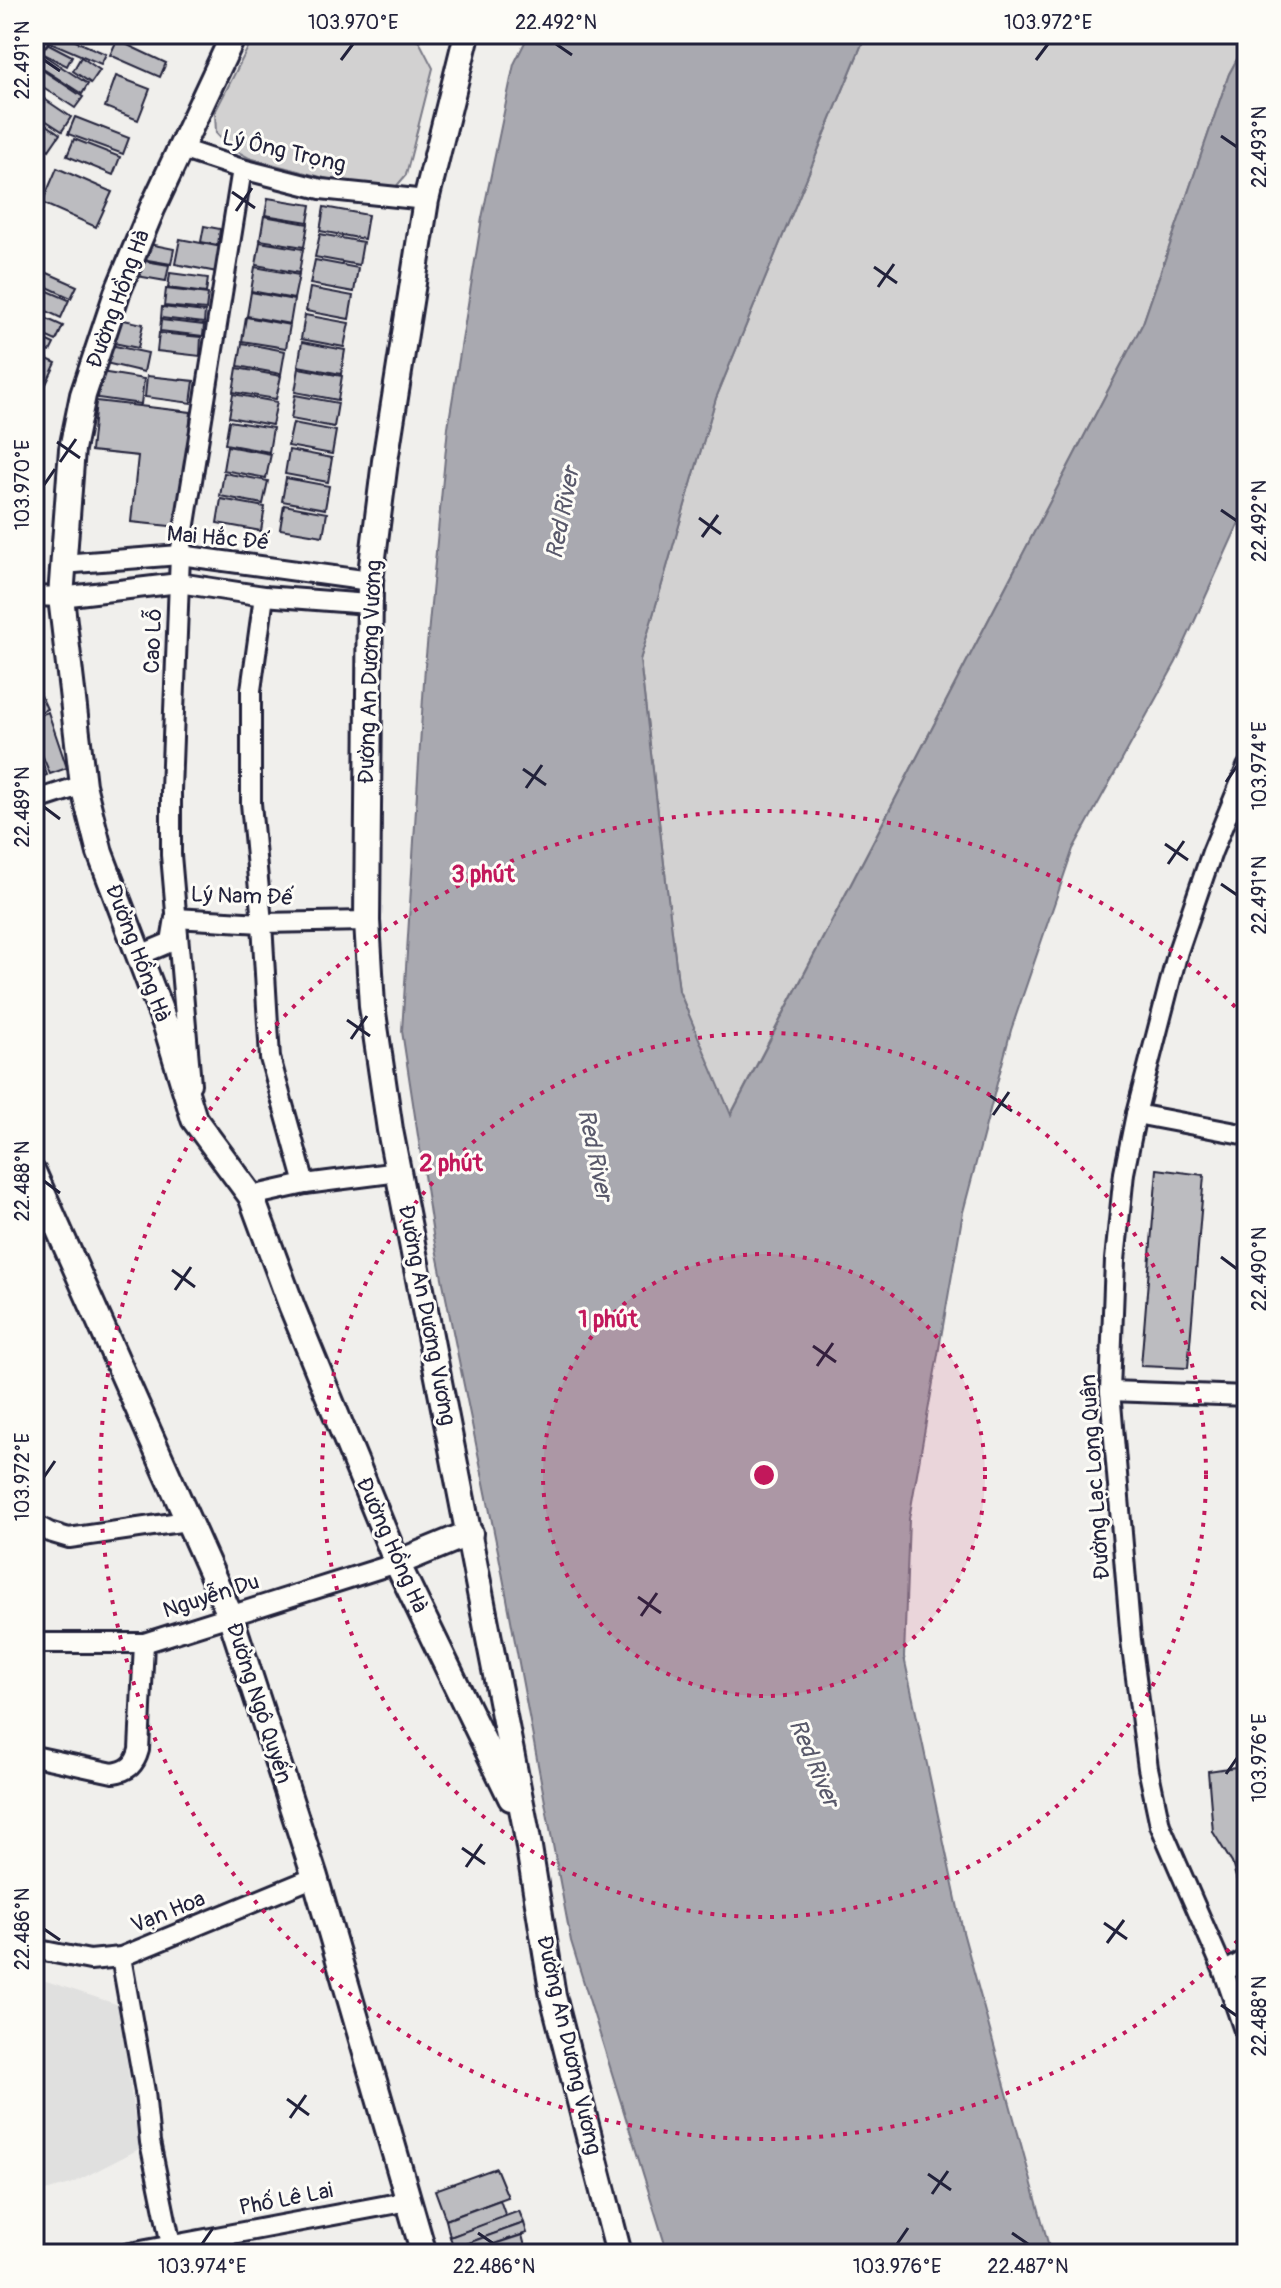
<svg xmlns="http://www.w3.org/2000/svg" width="1281" height="2288" font-family="Pangolin,sans-serif">
<style>
.built{fill:#e0e0df}
.green{fill:#d2d1d1;stroke:#7a7a86;stroke-width:2}
.water{fill:#a9a9b0;stroke:#737381;stroke-width:2}
.building{fill:#bcbcc0;stroke:#22223b;stroke-width:2}
.lines{fill:none;stroke-linecap:round;stroke-linejoin:round}
.street-casing{stroke:#22223b;stroke-width:24}
.secondary-casing{stroke:#22223b;stroke-width:30}
.primary-casing{stroke:#22223b;stroke-width:34}
.street{stroke:#fdfcf7;stroke-width:18}
.secondary{stroke:#fdfcf7;stroke-width:24}
.primary{stroke:#fdfcf7;stroke-width:28}
.ticks{fill:none;stroke:#22223b;stroke-width:3}
.ring{fill:none;stroke:#c2185b;stroke-width:4;stroke-dasharray:4 8}
.labels{text-anchor:middle;dominant-baseline:central;stroke-width:6;stroke-linejoin:round;paint-order:stroke}
.street-label{font-size:22px;fill:#22223b;stroke:#fdfcf7}
.water-label{font-size:24px;font-style:italic;fill:#58586a;stroke:#fdfcf7}
.centre{fill:#c2185b;stroke:#fdfcf7;stroke-width:4}
.ring-label{font-size:24px;text-anchor:middle;font-weight:bold;fill:#c2185b;stroke:#fdfcf7;stroke-width:6;stroke-linejoin:round;paint-order:stroke}
.neatline{fill:none;stroke:#22223b;stroke-width:3}
.ticks-label{font-size:20px;text-anchor:middle;fill:#22223b}
</style>
<rect width="100%" height="100%" fill="#f0efec"/>
<filter id="ink" filterUnits="userSpaceOnUse"><feTurbulence type="fractalNoise" baseFrequency=".0125" numOctaves="2"/><feDisplacementMap in="SourceGraphic" scale="16" xChannelSelector="R" yChannelSelector="G"/><feConvolveMatrix kernelMatrix="1 2 1 2 8 2 1 2 1" color-interpolation-filters="sRGB"/></filter>
<g filter="url(#ink)">
<path class="built" d="M34 1977 119 2005 139 2149 71 2184 34 2194Z"/>
<g class="green">
<path d="M255 34H406L419 41 433 68 406 175 395 188 377 192 249 158 229 147 216 133 215 112Z"/>
<path d="M866 34H1247V41L1229 74 1143 323 730 1116 679 991 640 660 716 398Z"/>
</g>
<path class="water" d="M529 34H866L716 398 640 660 679 991 731 1115 1143 323 1229 74 1247 41V505L1176 662 1073 849 1011 1030 963 1212 909 1519 904 1657 963 1932 1051 2254H668L571 1941 499 1556 433 1234 402 1031 425 666 448 427 482 218 514 64Z"/>
<g class="building">
<path d="M46 34H59L106 54 101 64 43 39Z"/>
<path d="M117 40 166 63 160 77 110 55Z"/>
<path d="M45 42 72 56 67 66 40 52Z"/>
<path d="M40 53 88 84 82 94 34 63Z"/>
<path d="M81 57 100 70 91 83 73 71Z"/>
<path d="M35 65 83 97 75 108 34 81Z"/>
<path d="M116 76 150 89 138 120 105 107Z"/>
<path d="M34 92 71 117 62 131 34 113Z"/>
<path d="M34 116 60 134 49 150 34 139Z"/>
<path d="M75 117 129 138 123 154 68 134Z"/>
<path d="M74 139 120 157 113 175 67 156Z"/>
<path d="M34 142 47 149 34 170Z"/>
<path d="M57 168 112 192 96 227 42 203Z"/>
<path d="M268 198 311 205 308 222 265 215Z"/>
<path d="M324 207 368 215 364 239 320 231Z"/>
<path d="M264 216 308 224 304 247 260 240Z"/>
<path d="M204 226 220 229 218 245 201 242Z"/>
<path d="M320 234 363 242 359 265 315 257Z"/>
<path d="M180 239 222 247 217 272 175 264Z"/>
<path d="M139 242 174 249 171 264 136 258Z"/>
<path d="M260 242 303 249 299 273 256 265Z"/>
<path d="M133 259 169 265 166 281 131 275Z"/>
<path d="M315 260 358 268 354 292 310 284Z"/>
<path d="M34 267 77 286 71 298 34 281Z"/>
<path d="M255 267 299 275 294 299 251 291Z"/>
<path d="M170 273 208 278 206 293 168 288Z"/>
<path d="M34 285 69 300 61 318 34 305Z"/>
<path d="M310 288 353 296 349 319 306 311Z"/>
<path d="M166 289 208 294 206 310 164 306Z"/>
<path d="M251 292 294 300 290 324 247 316Z"/>
<path d="M162 307 205 312 204 323 161 318Z"/>
<path d="M34 313 63 326 56 341 34 331Z"/>
<path d="M305 315 349 323 344 347 301 339Z"/>
<path d="M246 317 290 325 286 348 242 341Z"/>
<path d="M114 318 143 324 138 348 109 342Z"/>
<path d="M161 320 204 325 203 336 160 331Z"/>
<path d="M159 333 201 337 200 356 157 351Z"/>
<path d="M34 335 54 344 50 352 35 345 34 347Z"/>
<path d="M302 342 345 350 341 374 298 366Z"/>
<path d="M101 343 148 353 144 372 97 361Z"/>
<path d="M242 343 285 351 281 374 238 366Z"/>
<path d="M38 355 56 363 38 401 34 400V363Z"/>
<path d="M237 368 281 376 276 399 233 392Z"/>
<path d="M299 368 342 376 338 400 295 392Z"/>
<path d="M101 372 144 379 141 404 98 398Z"/>
<path d="M147 376 194 381 191 403 145 397Z"/>
<path d="M233 394 277 402 272 425 229 417Z"/>
<path d="M295 395 338 403 334 427 291 419Z"/>
<path d="M96 401 191 412 179 527 131 522 138 456 91 451Z"/>
<path d="M229 421 273 428 269 452 225 444Z"/>
<path d="M293 423 336 431 332 454 288 446Z"/>
<path d="M227 446 271 454 266 478 223 470Z"/>
<path d="M289 450 332 458 328 482 285 474Z"/>
<path d="M224 473 268 481 263 504 220 496Z"/>
<path d="M286 478 329 486 325 509 282 501Z"/>
<path d="M221 499 265 507 261 531 217 523Z"/>
<path d="M284 505 327 513 323 536 280 529Z"/>
<path d="M34 680 47 709 34 715Z"/>
<path d="M48 712 67 768 50 774 34 735V717Z"/>
<path d="M34 741 47 775 34 780Z"/>
<path d="M1157 1169 1204 1175 1188 1368 1141 1366Z"/>
<path d="M1236 1767 1243 1812H1247V1892H1240L1232 1863 1213 1832 1208 1771Z"/>
<path d="M496 2168 508 2197 446 2220 435 2190Z"/>
<path d="M500 2200 506 2217 450 2237 446 2220Z"/>
<path d="M519 2211 524 2223 454 2248 450 2237Z"/>
<path d="M524 2223 527 2233 464 2254H456L454 2248Z"/>
<path d="M522 2235 527 2254H464Z"/>
</g>
<g class="lines">
<g class="street-casing">
<g id="street">
<path d="M181 149 242 169 321 189 426 200"/>
<path d="M62 564 180 555 370 581"/>
<path d="M34 596 61 597 179 583 264 596 368 604"/>
<path d="M264 596 251 690V803L262 923 270 1058 305 1184"/>
<path d="M1247 767 1212 852 1178 951 1136 1114 1124 1173 1115 1260 1110 1391 1131 1640 1148 1768 1160 1825 1224 1972 1247 2039"/>
<path d="M34 801 83 785"/>
<path d="M140 955 171 942 175 918 262 923 367 921"/>
<path d="M191 1084 171 855V790L180 555 242 169"/>
<path d="M1136 1114 1247 1135"/>
<path d="M251 1196 305 1184 399 1172"/>
<path d="M1110 1391 1247 1396"/>
<path d="M34 1524 49 1532 69 1538 187 1521"/>
<path d="M34 1643H144L397 1563"/>
<path d="M34 1756 113 1773C128 1771 135 1765 139 1750L144 1643"/>
<path d="M34 1949 90 1960 121 1957 315 1877"/>
<path d="M121 1957 145 2092 150 2142 171 2245"/>
<path d="M1224 1972 1247 1959"/>
<path d="M125 2254 409 2201"/>
</g>
</g>
<g class="secondary-casing">
<g id="secondary">
<path d="M234 34 152 209 117 293 83 395 72 449 61 597 83 785 100 853 166 1026 194 1119 251 1196 292 1307 397 1563 511 1798"/>
<path d="M467 34 426 200 385 461 370 581 367 921 372 1006 390 1130 526 1829 553 1996 619 2254"/>
<path d="M34 1174 230 1615 315 1877 424 2254"/>
<path d="M397 1563 470 1533"/>
</g>
</g>
<g class="primary-casing">
<path id="primary" d="M34 36 35 34"/>
</g>
<use href="#street" class="street"/>
<use href="#secondary" class="secondary"/>
<use href="#primary" class="primary"/>
</g>
</g>
<path class="ticks" d="M556 44 572 55M44 60 60 71M341 60 353 44M1036 60 1048 44M1221 136 1237 147M232 192 255 208M236 211 252 188M874 267 897 283M878 287 894 264M57 442 80 458M60 462 76 439M44 485 55 469M1221 510 1237 521M699 518 721 534M702 537 718 515M523 769 546 785M1226 782 1237 766M526 788 542 765M44 807 60 819M1165 844 1188 860M1168 864 1184 841M1221 884 1237 895M347 1020 370 1036M351 1039 367 1016M989 1095 1012 1111M993 1115 1009 1092M44 1181 60 1193M1221 1257 1237 1269M172 1270 195 1287M175 1290 191 1267M813 1346 836 1362M817 1366 833 1343M44 1477 55 1461M638 1597 661 1613M641 1616 657 1593M1226 1774 1237 1758M462 1848 485 1864M466 1867 482 1844M1104 1923 1127 1939M44 1929 60 1940M1107 1943 1124 1920M1221 2005 1237 2016M287 2099 309 2115M290 2118 306 2095M928 2174 951 2190M932 2194 948 2171M478 2233 494 2244M1012 2233 1028 2244M202 2244 213 2228M897 2244 908 2228"/>
<circle cx="764" cy="1475" r="221" fill="#c2185b" fill-opacity=".12"/>
<g class="ring">
<circle cx="764" cy="1475" r="221"/>
<circle cx="764" cy="1475" r="442"/>
<path d="M1246 1932A664 664 0 1 1 1246 1018"/>
</g>
<g class="labels">
<g class="street-label">
<text transform="translate(284 151) rotate(13)">Lý Ông Trọng</text>
<text transform="translate(118 299) rotate(-70)">Đường Hồng Hà</text>
<text transform="translate(218 538) rotate(5)">Mai Hắc Đế</text>
<text transform="translate(153 641) rotate(-88)">Cao Lỗ</text>
<text transform="translate(370 672) rotate(-88)">Đường An Dương Vương</text>
<text transform="translate(242 896) rotate(2)">Lý Nam Đế</text>
<text transform="translate(138 953) rotate(69)">Đường Hồng Hà</text>
<text transform="translate(427 1315) rotate(79)">Đường An Dương Vương</text>
<text transform="translate(1095 1477) rotate(-94)">Đường Lạc Long Quân</text>
<text transform="translate(392 1545) rotate(66)">Đường Hồng Hà</text>
<text transform="translate(211 1596) rotate(-18)">Nguyễn Du</text>
<text transform="translate(259 1703) rotate(72)">Đường Ngô Quyến</text>
<text transform="translate(168 1912) rotate(-22)">Vạn Hoa</text>
<text transform="translate(569 2045) rotate(77)">Đường An Dương Vương</text>
<text transform="translate(286 2199) rotate(-11)">Phố Lê Lai</text>
</g>
<g class="water-label">
<text transform="translate(563 513) rotate(-79)">Red River</text>
<text transform="translate(595 1155) rotate(78)">Red River</text>
<text transform="translate(814 1763) rotate(67)">Red River</text>
</g>
</g>
<circle cx="764" cy="1475" r="12" class="centre"/>
<g class="ring-label">
<text x="483" y="882">3 phút</text>
<text x="451" y="1171">2 phút</text>
<text x="608" y="1327">1 phút</text>
</g>
<rect width="1281" height="2288" fill="none" stroke="#fdfcf7" stroke-width="88"/>
<rect x="44" y="44" width="1193" height="2200" class="neatline"/>
<g class="ticks-label">
<text x="353" y="29">103.970°E</text>
<text x="556" y="29">22.492°N</text>
<text x="1048" y="29">103.972°E</text>
<text transform="translate(22 60) rotate(-90)" y="7">22.491°N</text>
<text transform="translate(1259 147) rotate(-90)" y="7">22.493°N</text>
<text transform="translate(22 485) rotate(-90)" y="7">103.970°E</text>
<text transform="translate(1259 521) rotate(-90)" y="7">22.492°N</text>
<text transform="translate(1259 766) rotate(-90)" y="7">103.974°E</text>
<text transform="translate(22 807) rotate(-90)" y="7">22.489°N</text>
<text transform="translate(1259 895) rotate(-90)" y="7">22.491°N</text>
<text transform="translate(22 1181) rotate(-90)" y="7">22.488°N</text>
<text transform="translate(1259 1269) rotate(-90)" y="7">22.490°N</text>
<text transform="translate(22 1477) rotate(-90)" y="7">103.972°E</text>
<text transform="translate(1259 1758) rotate(-90)" y="7">103.976°E</text>
<text transform="translate(22 1929) rotate(-90)" y="7">22.486°N</text>
<text transform="translate(1259 2016) rotate(-90)" y="7">22.488°N</text>
<text x="202" y="2273">103.974°E</text>
<text x="494" y="2273">22.486°N</text>
<text x="897" y="2273">103.976°E</text>
<text x="1028" y="2273">22.487°N</text>
</g>
</svg>
